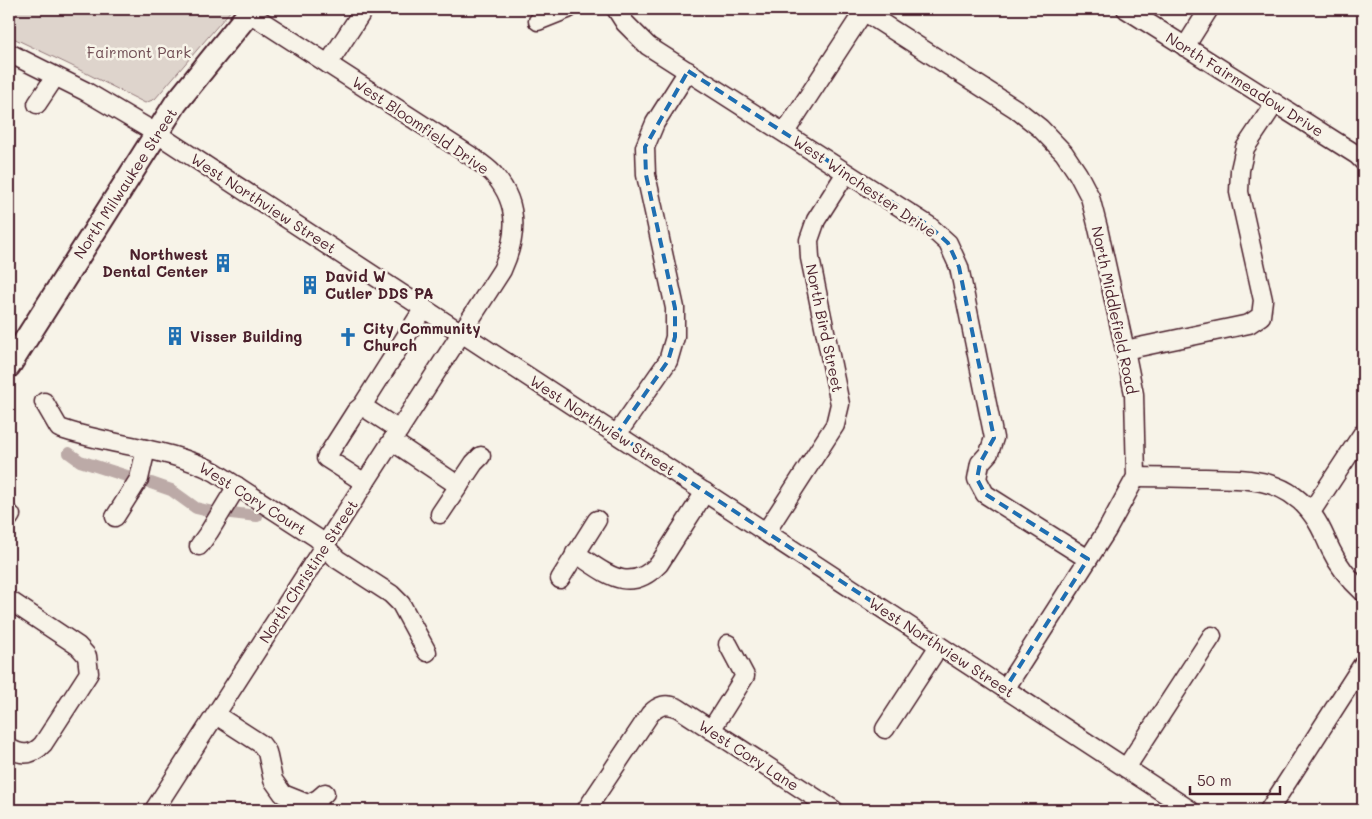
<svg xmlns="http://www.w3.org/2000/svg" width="1372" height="819" font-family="Mali,sans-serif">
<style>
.green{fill:#ded4cc;stroke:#947a7c}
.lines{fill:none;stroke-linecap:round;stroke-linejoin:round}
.canal{stroke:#bcaaa7;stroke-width:12}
.minor-casing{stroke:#4a1f2b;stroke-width:21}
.major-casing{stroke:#4a1f2b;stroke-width:26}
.minor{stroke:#f7f3e8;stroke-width:18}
.major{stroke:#f7f3e8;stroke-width:22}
.marked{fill:none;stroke:#1f6fb2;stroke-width:4;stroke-dasharray:10 6;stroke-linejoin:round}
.labels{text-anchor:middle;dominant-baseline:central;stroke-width:5;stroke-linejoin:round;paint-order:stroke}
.park-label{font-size:15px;fill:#6f4c53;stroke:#f7f3e8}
.street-label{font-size:15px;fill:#4a1f2b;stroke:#f7f3e8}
.poi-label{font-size:15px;font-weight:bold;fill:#4a1f2b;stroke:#f7f3e8;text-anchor:start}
</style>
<rect width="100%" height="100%" fill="#f7f3e8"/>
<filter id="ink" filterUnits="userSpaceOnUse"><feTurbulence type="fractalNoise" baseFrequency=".02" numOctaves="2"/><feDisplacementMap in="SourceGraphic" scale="10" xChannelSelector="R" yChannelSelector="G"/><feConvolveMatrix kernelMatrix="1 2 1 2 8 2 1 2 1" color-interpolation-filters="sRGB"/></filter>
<g filter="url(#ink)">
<path class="green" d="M9 9H232L155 99 145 103 70 65 9 36Z"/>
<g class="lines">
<g class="canal">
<path d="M69 453 80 461 130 477"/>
<path d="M151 483 171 490 196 508 213 512"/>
<path d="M231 513 257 516"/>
</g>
<g class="minor-casing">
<g id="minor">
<path d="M616 9 625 23 648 46 928 225 948 243 959 267 994 438 989 453 980 463 977 479 985 494 1088 559"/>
<path d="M860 9 1016 109 1040 128 1064 153 1078 174 1090 197 1098 228 1125 350 1134 394 1136 477 1107 530 1005 689"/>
<path d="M1126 9 1357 155 1363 161"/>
<path d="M538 21 568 9"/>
<path d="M1185 47 1209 9"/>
<path d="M9 53 85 91 156 133 1190 810"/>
<path d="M328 64 364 9"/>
<path d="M37 104 55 77"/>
<path d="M785 132 864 11"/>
<path d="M1125 350 1249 324 1261 316 1263 300 1239 192 1240 170 1245 148 1275 103"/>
<path d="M44 402 59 428C110 446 167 447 215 472L317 538 337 559 391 594 401 604 427 652"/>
<path d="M362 406 399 430"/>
<path d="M617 434 668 361 675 337V308L646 175 645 147 655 123 688 71"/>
<path d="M392 441 459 486"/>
<path d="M1136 477C1159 477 1182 478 1205 478 1247 479 1287 477 1314 517 1322 528 1325 538 1331 550 1339 567 1350 580 1363 592"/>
<path d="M365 483 326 458 356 411 362 406 424 308"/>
<path d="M1311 512 1363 433"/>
<path d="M440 514 474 463 481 456"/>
<path d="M115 517 139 479 146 449"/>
<path d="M9 518 11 515"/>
<path d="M766 532 835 425 840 404 810 258 809 240 816 220 846 173"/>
<path d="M199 546 209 532 237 486"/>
<path d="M575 553C605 572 628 596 659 564L705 492"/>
<path d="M560 579 597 520"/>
<path d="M9 600 78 646 87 656 89 673 43 744C33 755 22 756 9 748"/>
<path d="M216 715 261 744 267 752 273 780 283 794 308 804 318 799 325 793"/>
<path d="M885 729 939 646"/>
<path d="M711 730 745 676 728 644"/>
<path d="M1126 768 1212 636"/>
<path d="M154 810 502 270C517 237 520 205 495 176 490 169 481 164 474 158L249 13"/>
<path d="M586 810 650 714C659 705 665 703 678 708L834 810"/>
<path d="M1269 810 1363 664"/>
</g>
</g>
<g class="major-casing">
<path id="major" d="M9 366 176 103 252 9"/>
</g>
<use href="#minor" class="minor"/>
<use href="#major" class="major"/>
</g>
</g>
<path class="marked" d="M688 71 928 225 948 243 959 267 994 438 980 463 977 479 985 494 1088 559 1005 689 617 434 668 361 675 337V308L646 175 645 147Z"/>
<defs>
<g id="building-bare" transform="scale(1.5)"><path d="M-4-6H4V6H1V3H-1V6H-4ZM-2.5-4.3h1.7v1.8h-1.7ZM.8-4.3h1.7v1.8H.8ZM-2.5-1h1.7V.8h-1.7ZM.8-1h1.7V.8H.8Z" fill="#1f6fb2" stroke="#f7f3e8" stroke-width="2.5" paint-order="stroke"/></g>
<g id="church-bare" transform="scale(1.5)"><path d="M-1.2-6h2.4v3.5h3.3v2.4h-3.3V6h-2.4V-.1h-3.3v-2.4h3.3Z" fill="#1f6fb2" stroke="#f7f3e8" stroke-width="2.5" paint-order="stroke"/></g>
</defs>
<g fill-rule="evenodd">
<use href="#building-bare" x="223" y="263"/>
<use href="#building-bare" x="310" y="285"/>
<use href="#building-bare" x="175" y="336"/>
<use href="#church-bare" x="348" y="337"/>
</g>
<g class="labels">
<g class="park-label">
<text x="139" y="52">Fairmont Park</text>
</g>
<g class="street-label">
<text transform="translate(1245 84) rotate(32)">North Fairmeadow Drive</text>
<text transform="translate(421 125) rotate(34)">West Bloomfield Drive</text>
<text transform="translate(125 183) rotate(-57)">North Milwaukee Street</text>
<text transform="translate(865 186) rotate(34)">West Winchester Drive</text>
<text transform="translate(264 203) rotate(33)">West Northview Street</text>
<text transform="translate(1115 310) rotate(78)">North Middlefield Road</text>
<text transform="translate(825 328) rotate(78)">North Bird Street</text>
<text transform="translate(603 425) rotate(33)">West Northview Street</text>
<text transform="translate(253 498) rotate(32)">West Cory Court</text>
<text transform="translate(308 571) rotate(-57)">North Christine Street</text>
<text transform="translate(942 647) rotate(33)">West Northview Street</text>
<text transform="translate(749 755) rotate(33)">West Cory Lane</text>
</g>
<g class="poi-label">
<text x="208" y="254" text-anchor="end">Northwest<tspan x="208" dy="17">Dental Center</tspan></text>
<text x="325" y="276">David W<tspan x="325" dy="17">Cutler DDS PA</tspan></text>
<text x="363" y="328">City Community<tspan x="363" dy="17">Church</tspan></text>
<text x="190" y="336">Visser Building</text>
</g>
</g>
<rect width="1372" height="819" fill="none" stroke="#f7f3e8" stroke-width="30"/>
<rect x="15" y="15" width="1342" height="789" fill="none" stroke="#4a1f2b" stroke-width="2" filter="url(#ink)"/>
<path d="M1190 786v8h90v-8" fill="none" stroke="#4a1f2b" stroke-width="2.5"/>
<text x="1197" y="786" font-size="15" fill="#4a1f2b" stroke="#f7f3e8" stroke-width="4" paint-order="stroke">50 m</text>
</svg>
